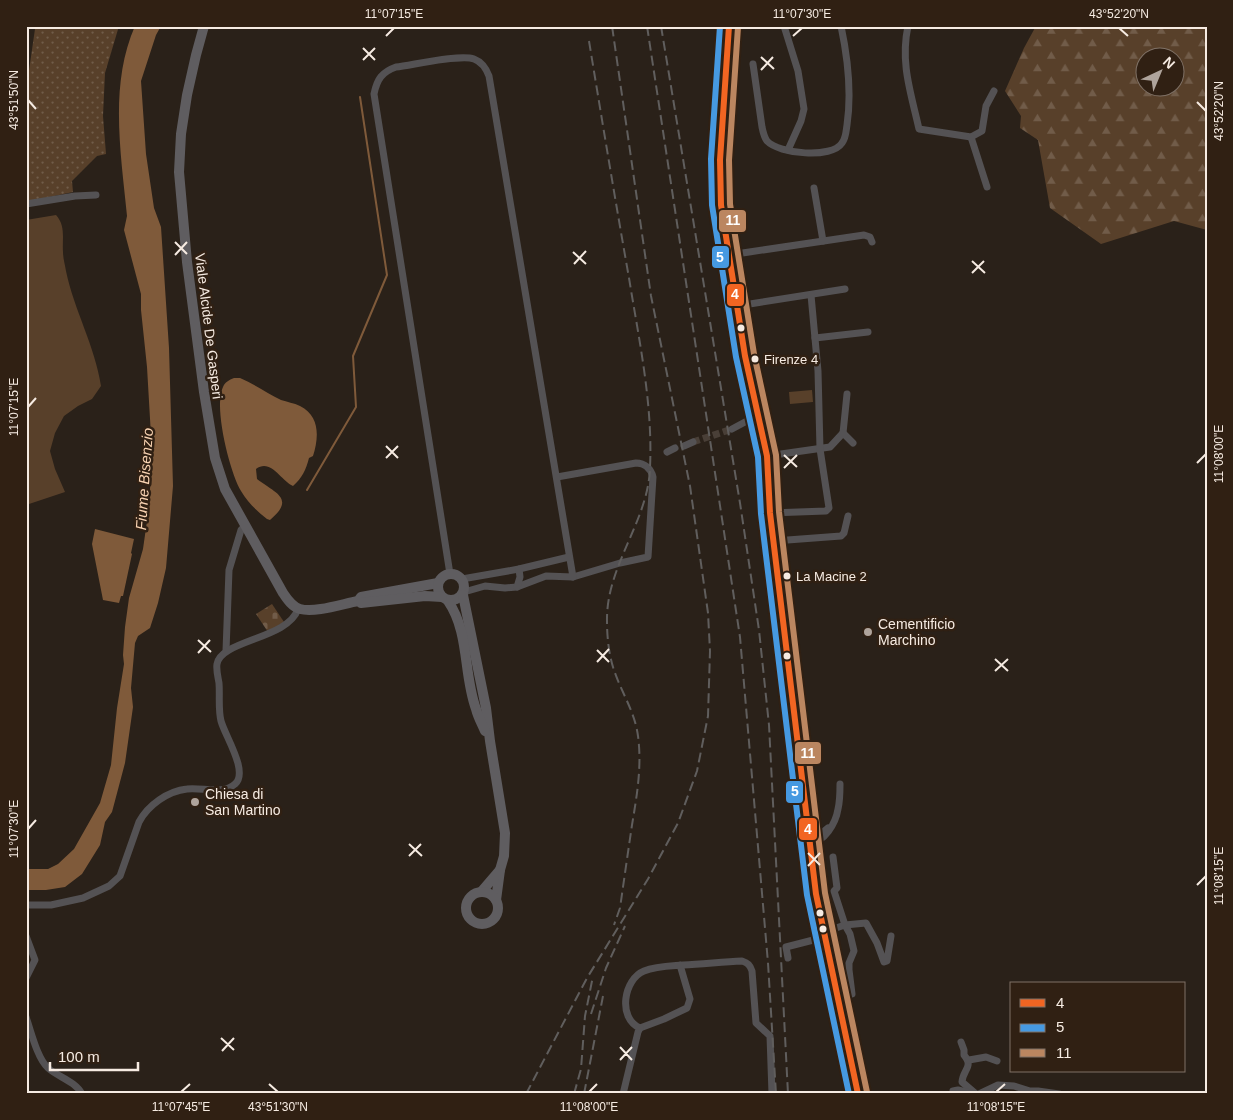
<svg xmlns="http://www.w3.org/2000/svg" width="1233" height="1120" font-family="Arial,sans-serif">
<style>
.grass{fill:#58402a}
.forest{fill:url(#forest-firs);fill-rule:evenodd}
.cemetery{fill:url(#cemetery-stones)}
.park{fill:url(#park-dots)}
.water{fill:#7f5a3a}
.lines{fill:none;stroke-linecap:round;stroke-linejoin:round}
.stream{stroke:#7f5a3a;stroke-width:2}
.street-tunnel{stroke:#493f37;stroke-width:7;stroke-dasharray:7 3.5;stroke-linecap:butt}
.street{stroke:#545254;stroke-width:7}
.secondary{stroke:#5f5d60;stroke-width:10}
.rail{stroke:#605e5d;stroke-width:2;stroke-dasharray:10 5;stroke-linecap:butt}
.bus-1-casing{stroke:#302013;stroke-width:10}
.bus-2-casing{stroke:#302013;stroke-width:10}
.bus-3-casing{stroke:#302013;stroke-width:10}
.bus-1{stroke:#f26522;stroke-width:6}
.bus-2{stroke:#4699e1;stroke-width:6}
.bus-3{stroke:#bb8660;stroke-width:6}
.ticks{fill:none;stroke:#f6ebe2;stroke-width:2}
.bus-dot{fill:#f6ebe2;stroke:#302013;stroke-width:2}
.poi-dot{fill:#afa49c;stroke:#302013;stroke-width:2}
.labels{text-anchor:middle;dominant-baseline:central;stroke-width:5;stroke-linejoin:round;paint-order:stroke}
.bus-label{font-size:13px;fill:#f6ebe2;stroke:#302013;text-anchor:start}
.street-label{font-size:14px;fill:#f6ebe2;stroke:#302013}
.poi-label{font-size:14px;fill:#f6ebe2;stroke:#302013;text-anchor:start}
.water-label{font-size:15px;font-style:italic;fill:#f9d3b2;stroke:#302013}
.line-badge{stroke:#302013;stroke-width:2}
.badge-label{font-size:14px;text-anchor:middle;font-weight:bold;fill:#fff}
.neatline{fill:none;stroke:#f6ebe2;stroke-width:2}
.ticks-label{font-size:12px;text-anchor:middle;fill:#f6ebe2}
</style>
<defs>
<pattern id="forest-firs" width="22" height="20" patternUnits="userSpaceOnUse" patternTransform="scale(1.25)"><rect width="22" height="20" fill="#58402a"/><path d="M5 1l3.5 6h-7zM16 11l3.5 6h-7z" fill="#715c49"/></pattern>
<pattern id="cemetery-stones" width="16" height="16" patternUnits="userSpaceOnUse" patternTransform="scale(1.25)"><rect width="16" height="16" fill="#58402a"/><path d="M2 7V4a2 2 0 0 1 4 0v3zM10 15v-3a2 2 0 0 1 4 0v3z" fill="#715c49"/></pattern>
<pattern id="park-dots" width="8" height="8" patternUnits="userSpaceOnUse" patternTransform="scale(1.25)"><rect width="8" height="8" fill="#58402a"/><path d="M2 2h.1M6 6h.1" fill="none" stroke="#715c49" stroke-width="1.8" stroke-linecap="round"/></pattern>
</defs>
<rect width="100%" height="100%" fill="#2a2119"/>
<g class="grass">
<path d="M56 215C66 226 62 239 63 252 63 258 65 265 66 271 74 310 95 346 101 386L92 399 78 406 64 416 55 433 50 451 55 469 65 492 26 505V220Z"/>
<path d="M812 390 813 402 790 404 789 392Z"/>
</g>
<path class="forest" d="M1036 26H1207V230L1174 221 1101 244 1050 208 1038 140 1020 128 1021 116 1005 91 1024 48ZM1146 58H1176V88H1146Z"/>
<path class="cemetery" d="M272 604 284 622 268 632 256 614Z"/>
<path class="park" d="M33 26H119L105 73 103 116 106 154 97 156 72 181 73 192 26 202V91L35 29Z"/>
<g class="water">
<path d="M135 26H161L156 35 141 81 146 154 154 208 161 227 169 348 173 486 166 568 158 603 150 628 138 636 135 643 131 688 133 707 125 763 112 812 105 822 100 845 82 874 65 887 46 890H26V869H48L58 864 74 849 100 803 111 765 117 708 124 664 123 655 125 627 129 598 143 549 149 507 152 453 147 367 141 310V294L124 230 127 216C121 154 109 85 135 26Z"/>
<path d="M234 378H240C254 384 267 393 281 400 287 402 294 403 300 406 320 416 319 437 313 456L309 458C306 470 302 478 293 486 281 481 271 458 256 469L257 479C275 493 296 498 270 520L267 519C257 511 248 503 241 491 230 473 213 406 223 387 225 382 229 380 234 378Z"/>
<path d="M95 529 134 539 131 553 132 554 123 596H121L119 603 103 600 92 544Z"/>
</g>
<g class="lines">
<path class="stream" d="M307 490 356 407 353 356 387 275 360 97"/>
<path class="street-tunnel" d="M693 442 732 429"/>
<g class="street">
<path d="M784 26 798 71 804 109 801 121 788 150"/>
<path d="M908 26C900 63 911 93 919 129L971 137 982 131 986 106 994 91"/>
<path d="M753 64 762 127C763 132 764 137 767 141 779 154 832 159 842 143 846 138 846 131 847 125 852 91 848 59 841 26"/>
<path d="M971 137 987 187"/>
<path d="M814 188 823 241"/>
<path d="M26 204 75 196 96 195"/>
<path d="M729 255 864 235 870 237 872 242"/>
<path d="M737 306 845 289"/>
<path d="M815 338 868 332"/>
<path d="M732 429 758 415"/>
<path d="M843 433 847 394"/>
<path d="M684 446 693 442"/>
<path d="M667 452 675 448"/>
<path d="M767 456 830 447 843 433 853 443"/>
<path d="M557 477 636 463C645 463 651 469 653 477L648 557 620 563 573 577"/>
<path d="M770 513 826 511 829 508 820 449 818 371 811 295"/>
<path d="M774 541 841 536 844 533 848 516"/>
<path d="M450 574 374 94C377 79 382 72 396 67 413 65 460 54 474 59 482 62 486 68 489 76L573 577 546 576 517 587 505 588 485 586 464 592"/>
<path d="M462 579 519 569 569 557"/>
<path d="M517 587 520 577 519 569"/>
<path d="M226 651 229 570 241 530 245 526"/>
<path d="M808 822C810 830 815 831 822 833L828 828"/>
<path d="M809 841C824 845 836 822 838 809 840 801 840 792 840 784"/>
<path d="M833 857 837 888 834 891 845 925 850 934 854 951 849 963V970L852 994"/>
<path d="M26 905H51L83 898 109 886 120 876 139 822C148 805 168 791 187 789 202 787 223 795 235 784 249 772 225 736 221 721 218 709 220 695 219 683 218 677 216 670 217 664 221 640 288 639 298 609"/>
<path d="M824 932 845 925 866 923 877 943 884 962 887 961 891 936"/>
<path d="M26 936 35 960 26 978"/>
<path d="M788 958 786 947 825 937"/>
<path d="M26 1017C31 1031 37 1058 48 1068 58 1077 75 1081 82 1094"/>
<path d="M640 1028 664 1019 687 1008 690 999 680 965"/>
<path d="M961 1042 964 1050V1055C974 1067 963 1069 962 1082L976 1094"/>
<path d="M969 1060 986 1057 997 1061"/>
<path d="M953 1091 958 1090 974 1094"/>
<path d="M623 1094 638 1032 640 1028C617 1018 624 979 644 971 656 966 671 966 683 965 703 964 722 962 742 961 748 963 750 965 752 971L756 1023 770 1036 772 1094"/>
<path d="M979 1094 998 1085 1014 1086 1030 1091H1038L1059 1094"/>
</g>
<g class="secondary">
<path d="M204 26 196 55 187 95 181 134 179 172 187 262 204 392 215 458 225 489 283 593C287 599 292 607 300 609 315 613 342 604 358 601L361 597 438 583"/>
<path d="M729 26 720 160 721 205 745 356 767 456 770 513 816 894 858 1094"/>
<circle cx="451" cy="587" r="13"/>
<path d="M463 595 486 708 490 741 505 833 504 856 500 870 496 900"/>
<path d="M448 601C470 633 463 674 476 709 478 717 482 724 485 731"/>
<path d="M361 603 425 596 442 597"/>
<path d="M482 891 500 870"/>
<circle cx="482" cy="908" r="16"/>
</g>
<g class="rail">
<path d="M647 26 740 637 768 963 776 1094"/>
<path d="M661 26 740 503 759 630 769 725 788 1094"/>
<path d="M589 41C602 120 615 199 629 278 639 340 653 404 650 468 648 522 606 566 607 621 607 638 609 657 615 673 623 695 635 713 638 736 642 766 637 795 632 825 628 852 624 880 620 908L614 925"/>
<path d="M591 1014 606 968 625 926"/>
<path d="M526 1094 587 978 648 879 678 823 697 771 708 716 710 651 708 613 690 486 651 296 612 26"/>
<path d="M574 1094 581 1069 585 1016 593 976"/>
<path d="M584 1094 603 996"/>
</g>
<g class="bus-1-casing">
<path id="bus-1" d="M729 26 720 160 721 205 745 356 767 456 770 513 816 894 858 1094"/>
</g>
<g class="bus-2-casing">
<path id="bus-2" d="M720 26 711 159 712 205 736 357 758 457 761 514 807 895 849 1094"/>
</g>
<g class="bus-3-casing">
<path id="bus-3" d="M738 27 729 160 730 204 754 354 776 455 779 512 825 893 867 1092"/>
</g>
<use href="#bus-1" class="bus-1"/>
<use href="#bus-2" class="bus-2"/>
<use href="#bus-3" class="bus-3"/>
</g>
<path class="ticks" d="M1119 28 1128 36M386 36 394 28M793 36 802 28M363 48 375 60M761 57 774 69M363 60 375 48M761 70 773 57M28 100 36 109M1197 102 1206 111M175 242 187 254M573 252 586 264M175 255 187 242M972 261 985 273M574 264 586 251M972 273 984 261M28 407 36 398M386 446 398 458M784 455 797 467M386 458 398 446M1197 463 1206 454M784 468 797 455M198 640 211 652M597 650 609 662M198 653 210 640M995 659 1008 671M597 662 609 649M995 671 1008 659M28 829 36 820M409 844 422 856M808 853 820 865M409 856 421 844M808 866 820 853M1197 885 1206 876M221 1038 234 1050M620 1047 632 1060M222 1051 234 1038M620 1060 632 1047M269 1084 278 1092M181 1092 190 1084M589 1092 597 1084M996 1092 1005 1084"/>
<g class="bus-dot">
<circle cx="741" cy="328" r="4.5"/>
<circle cx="755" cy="359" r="4.5"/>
<circle cx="787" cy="576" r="4.5"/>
<circle cx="787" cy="656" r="4.5"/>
<circle cx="820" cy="913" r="4.5"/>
<circle cx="823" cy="929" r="4.5"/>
</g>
<g class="poi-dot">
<circle cx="868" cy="632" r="5"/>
<circle cx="195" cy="802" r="5"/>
</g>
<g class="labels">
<g class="bus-label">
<text x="764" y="359">Firenze 4</text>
<text x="796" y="576">La Macine 2</text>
</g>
<g class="street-label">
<text transform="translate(209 326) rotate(83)">Viale Alcide De Gasperi</text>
</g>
<g class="poi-label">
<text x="878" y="624">Cementificio<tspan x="878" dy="16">Marchino</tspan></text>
<text x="205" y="794">Chiesa di<tspan x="205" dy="16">San Martino</tspan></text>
</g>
<g class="water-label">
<text transform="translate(144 479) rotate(-86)">Fiume Bisenzio</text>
</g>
</g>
<g class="line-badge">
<rect x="718" y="209" width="29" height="24" rx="5" fill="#bb8660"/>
<rect x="711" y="245" width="19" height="24" rx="5" fill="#4699e1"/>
<rect x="726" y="283" width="19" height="24" rx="5" fill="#f26522"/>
<rect x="794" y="741" width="28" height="24" rx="5" fill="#bb8660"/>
<rect x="785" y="780" width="19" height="24" rx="5" fill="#4699e1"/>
<rect x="798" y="817" width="20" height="24" rx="5" fill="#f26522"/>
</g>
<g class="badge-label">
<text x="733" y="225">11</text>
<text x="720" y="262">5</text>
<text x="735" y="299">4</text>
<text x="808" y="758">11</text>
<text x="795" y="796">5</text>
<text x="808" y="834">4</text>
</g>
<rect width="1233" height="1120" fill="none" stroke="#302013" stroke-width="55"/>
<rect x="1010" y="982" width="175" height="90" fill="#302013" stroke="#7f7166"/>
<rect x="1020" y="999" width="25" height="8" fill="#f26522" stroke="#7f7166"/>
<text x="1056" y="1008" font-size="15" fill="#f6ebe2">4</text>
<rect x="1020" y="1024" width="25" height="8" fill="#4699e1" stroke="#7f7166"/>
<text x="1056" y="1032" font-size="15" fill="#f6ebe2">5</text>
<rect x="1020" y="1049" width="25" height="8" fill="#bb8660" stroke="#7f7166"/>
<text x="1056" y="1058" font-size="15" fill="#f6ebe2">11</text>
<g transform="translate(1160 72) rotate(44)"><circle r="24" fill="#302013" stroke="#7f7166"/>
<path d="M0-4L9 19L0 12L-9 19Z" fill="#afa49c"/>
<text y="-8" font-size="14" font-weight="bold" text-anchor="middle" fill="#f6ebe2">N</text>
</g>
<path d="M50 1062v8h88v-8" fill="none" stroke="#f6ebe2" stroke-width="2.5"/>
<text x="58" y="1062" font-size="15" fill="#f6ebe2" stroke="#302013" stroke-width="4" paint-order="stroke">100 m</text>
<rect x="28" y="28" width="1178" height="1064" class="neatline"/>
<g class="ticks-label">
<text x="394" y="18">11°07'15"E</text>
<text x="802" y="18">11°07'30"E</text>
<text x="1119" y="18">43°52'20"N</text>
<text transform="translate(14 100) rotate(-90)" y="4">43°51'50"N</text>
<text transform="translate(1219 111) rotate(-90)" y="4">43°52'20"N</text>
<text transform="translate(14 407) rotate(-90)" y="4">11°07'15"E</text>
<text transform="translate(1219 454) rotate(-90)" y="4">11°08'00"E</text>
<text transform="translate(14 829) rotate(-90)" y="4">11°07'30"E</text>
<text transform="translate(1219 876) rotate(-90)" y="4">11°08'15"E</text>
<text x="181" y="1111">11°07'45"E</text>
<text x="278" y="1111">43°51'30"N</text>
<text x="589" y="1111">11°08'00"E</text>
<text x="996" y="1111">11°08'15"E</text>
</g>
</svg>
